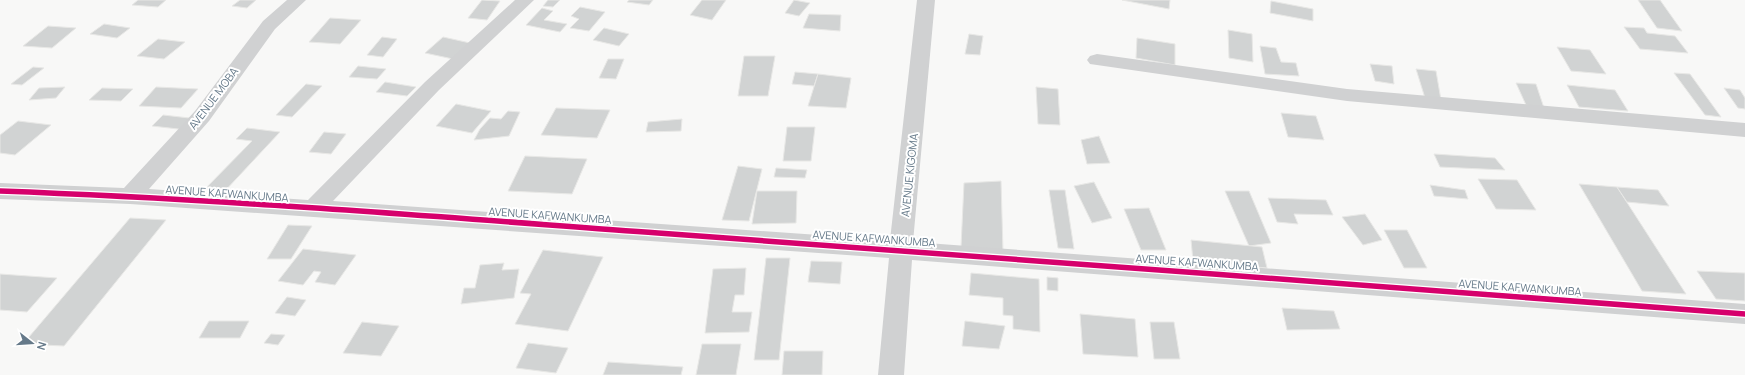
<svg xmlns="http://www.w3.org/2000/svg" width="1745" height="375" font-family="Manrope,sans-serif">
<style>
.building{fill:#d1d3d3;stroke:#e8e8e6}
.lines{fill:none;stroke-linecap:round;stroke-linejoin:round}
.minor{fill:#d0d1d2;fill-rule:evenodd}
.cycleway-casing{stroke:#fff;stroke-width:8}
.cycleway{stroke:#d6006c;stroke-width:5.5}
.labels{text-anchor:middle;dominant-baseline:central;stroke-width:4;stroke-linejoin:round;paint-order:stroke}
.street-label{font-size:11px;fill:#657989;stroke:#fff}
</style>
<rect width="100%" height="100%" fill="#f8f8f7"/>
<g class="building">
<path d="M138 0H166L158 7 132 5Z"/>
<path d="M240 0H256L247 8 232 6Z"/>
<path d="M482 0 500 1 487 20 468 18Z"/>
<path d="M548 0H560L553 7 543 6Z"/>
<path d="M629 0H653L649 5 627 2Z"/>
<path d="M702 0H726L712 20 690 15Z"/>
<path d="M794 0 810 3 799 16 785 13Z"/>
<path d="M1122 0H1170L1169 9Z"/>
<path d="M1638 0H1660L1682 31 1657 28Z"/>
<path d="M1271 1 1313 9V21L1270 13Z"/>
<path d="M580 7 605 12 589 31 570 28 579 19 571 16Z"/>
<path d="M542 8 553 11 544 20 567 24 560 32 526 25Z"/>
<path d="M809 14 841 15 840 31 803 28Z"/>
<path d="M330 18 361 20 340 44 309 42Z"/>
<path d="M104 24 130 28 117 38 90 34Z"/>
<path d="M48 26 76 28 52 48 23 46Z"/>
<path d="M1624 27 1644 28 1647 33 1675 36 1688 53 1640 49Z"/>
<path d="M604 28 629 34 619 46 593 40Z"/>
<path d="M1228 30 1252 34 1253 62 1229 58Z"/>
<path d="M969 34 983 36 980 55 965 54Z"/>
<path d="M382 37 397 39 383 57 367 55Z"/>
<path d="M443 37 470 43 453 59 425 53Z"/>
<path d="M1137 38 1175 44V65L1136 58Z"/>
<path d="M158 39 185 42 164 59 137 56Z"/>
<path d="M1260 46 1276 48 1281 62 1296 63 1299 76 1265 74Z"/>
<path d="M1557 47 1590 50 1606 74 1571 71Z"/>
<path d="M744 56H775L768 96H738Z"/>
<path d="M608 59H624L616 79 599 78Z"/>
<path d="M1370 64 1392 66 1394 84 1375 81Z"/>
<path d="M358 66 386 69 377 79 349 77Z"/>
<path d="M33 67 44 68 22 85 11 84Z"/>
<path d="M1416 69 1436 71 1441 100 1425 98Z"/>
<path d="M795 72 818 74 814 86 792 84Z"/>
<path d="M1674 73 1690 74 1721 117 1705 115Z"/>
<path d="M818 74 851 78 846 108 808 106Z"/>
<path d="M385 82 416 87 407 96 376 92Z"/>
<path d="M1516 83 1536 84 1544 108 1526 105Z"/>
<path d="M306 84 322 86 292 117 276 115Z"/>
<path d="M1567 85 1615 90 1628 111 1579 107Z"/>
<path d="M65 87 56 98 29 100 39 88Z"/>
<path d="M156 87 198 89 181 108 139 106Z"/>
<path d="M1036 87 1058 89 1060 125 1038 124Z"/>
<path d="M102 88 133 89 121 101 89 100Z"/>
<path d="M1724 88 1740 90 1745 98V109L1738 108Z"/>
<path d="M456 104 491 111 472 133 436 126Z"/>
<path d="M556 108 610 110 597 138 541 135Z"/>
<path d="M508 111 520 112 509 136 474 140 480 129 490 118 501 119Z"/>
<path d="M1281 113 1316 116 1324 140 1288 137Z"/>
<path d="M163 115 198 119 187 130 152 126Z"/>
<path d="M682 119 681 131 646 132 648 122Z"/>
<path d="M18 121 51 125 15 155 0 153V135Z"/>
<path d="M787 127H815L811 161H783Z"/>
<path d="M247 128 280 132 223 193 204 190 252 141 236 139Z"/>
<path d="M324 132 346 134 331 154 309 152Z"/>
<path d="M1099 136 1110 163 1087 164 1081 140Z"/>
<path d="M1434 154 1495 158 1505 170 1440 167Z"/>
<path d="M525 156 587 159 572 194 508 191Z"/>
<path d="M738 166 762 169 749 221 722 220Z"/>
<path d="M776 168 807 170 805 178 774 177Z"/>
<path d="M1478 179 1517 180 1536 210 1496 209Z"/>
<path d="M1001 181 1003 252 961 247 964 183Z"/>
<path d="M1094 182 1112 218 1092 223 1074 186Z"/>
<path d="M1579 184 1617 187 1686 294 1642 291Z"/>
<path d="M1430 185 1465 190 1468 199 1434 196Z"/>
<path d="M1617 187 1658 190 1669 206 1627 202Z"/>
<path d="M1049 190H1065L1074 249 1058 248Z"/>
<path d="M757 191H797L796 223 752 224Z"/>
<path d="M1225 191H1249L1271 243 1249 246Z"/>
<path d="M1268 198 1326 200 1333 215 1294 214 1298 224 1277 222Z"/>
<path d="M1149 208 1166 250H1141L1124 209Z"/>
<path d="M1365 214 1382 240 1363 245 1342 217Z"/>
<path d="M130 218 166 220 64 346 23 344Z"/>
<path d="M288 225 312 226 291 259H267Z"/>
<path d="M1384 230H1407L1427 268H1404Z"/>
<path d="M1191 240 1262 247 1267 268 1193 261Z"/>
<path d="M303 249 356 255 335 285 315 282 321 272 314 271 303 285 278 281Z"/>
<path d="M543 250 603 257 568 331 515 324 531 294 520 293Z"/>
<path d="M766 258H790L779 360H754Z"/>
<path d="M811 261 842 262 840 284 808 282Z"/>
<path d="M504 263 502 270 519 269 514 298 461 304 464 288H475L480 265Z"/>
<path d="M746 268 744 295H735L732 312H752L749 332 705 333 713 269Z"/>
<path d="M1697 271 1745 273V301L1716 299Z"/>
<path d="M971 273 1039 279 1040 332 1013 329V316L1003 315V298L969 295Z"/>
<path d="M0 274 57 278 27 312 0 310Z"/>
<path d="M1047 277 1058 278V291L1047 290Z"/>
<path d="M287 297 306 300 295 316 275 313Z"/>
<path d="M1282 308 1334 311 1340 329 1287 330Z"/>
<path d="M1080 314 1135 319 1138 357 1083 354Z"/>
<path d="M209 321H249L240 338H199Z"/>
<path d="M965 321 1005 326 999 349 962 346Z"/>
<path d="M362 322 399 326 381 356 343 353Z"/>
<path d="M1150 322H1174L1180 359H1154Z"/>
<path d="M271 334 285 335 278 345 264 343Z"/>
<path d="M528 343 568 348 556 373 516 368Z"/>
<path d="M702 344H741L736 375H696Z"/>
<path d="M784 351H823L822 375H782Z"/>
<path d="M608 362 683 367 681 375H603Z"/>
</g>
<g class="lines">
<g class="minor">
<path d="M287 0H306L275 29 209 121 149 189 308 200 425 82 515 0H534L439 90 333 201 890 240 917 0H935L913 242 1745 304V324L912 260 904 375H878L889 258 130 204 0 199V183L124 188 195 111 263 21Z"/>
<path d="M1097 54 1347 89 1745 123V137L1347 101 1090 64 1087 60 1090 56Z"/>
</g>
<g class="cycleway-casing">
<path id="cycleway" d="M0 191C220 199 439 217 658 233 1020 259 1383 287 1745 314"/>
</g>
<use href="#cycleway" class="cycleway"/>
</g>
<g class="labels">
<g class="street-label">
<text transform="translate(213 98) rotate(-53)">AVENUE MOBA</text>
<text transform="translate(909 175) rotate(-84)">AVENUE KIGOMA</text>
<text transform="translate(227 193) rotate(4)">AVENUE KAFWANKUMBA</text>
<text transform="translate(550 215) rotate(4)">AVENUE KAFWANKUMBA</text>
<text transform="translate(874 238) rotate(4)">AVENUE KAFWANKUMBA</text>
<text transform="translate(1197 262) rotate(4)">AVENUE KAFWANKUMBA</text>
<text transform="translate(1520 287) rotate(4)">AVENUE KAFWANKUMBA</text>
</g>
</g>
<g transform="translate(32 343) rotate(107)" stroke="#ffffff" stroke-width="3" paint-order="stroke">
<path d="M0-3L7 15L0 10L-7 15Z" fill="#657989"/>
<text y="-6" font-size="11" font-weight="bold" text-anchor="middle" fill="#657989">N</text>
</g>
</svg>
